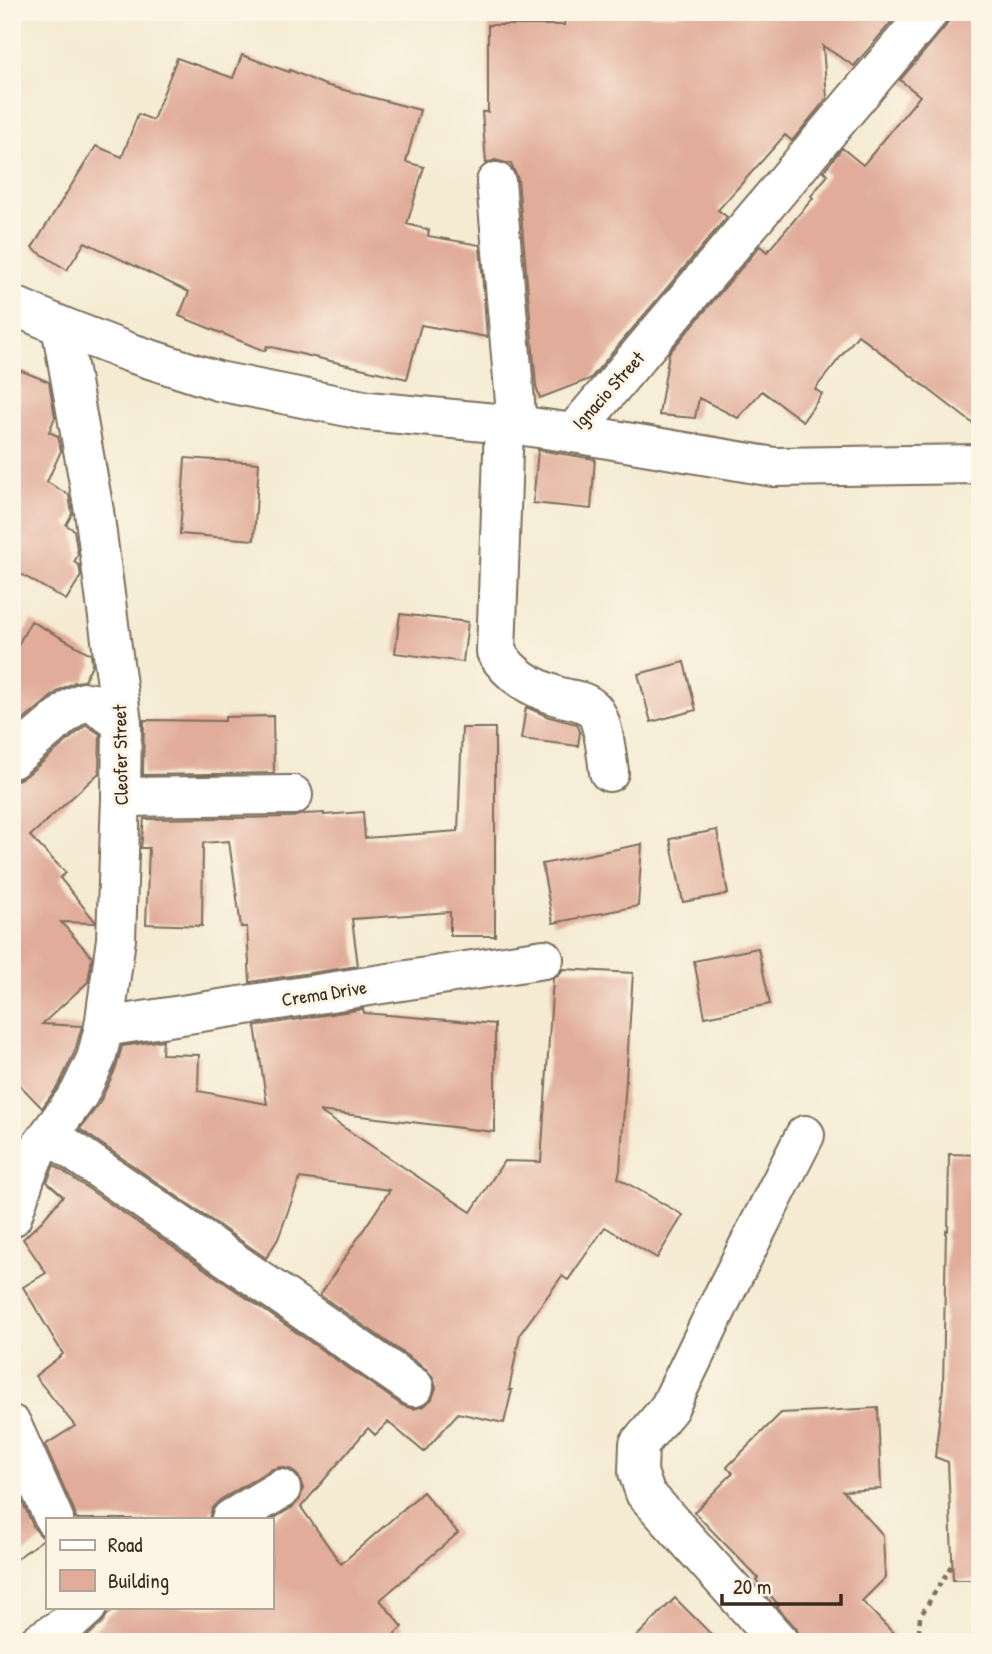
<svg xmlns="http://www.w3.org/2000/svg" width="992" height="1654" font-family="'Patrick Hand',sans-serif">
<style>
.building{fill:#e1ac9a}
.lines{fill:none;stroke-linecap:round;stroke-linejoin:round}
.minor-casing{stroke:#7c6e5d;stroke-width:42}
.path{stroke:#7c6e5d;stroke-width:4.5;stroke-dasharray:5 5;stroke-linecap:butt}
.minor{stroke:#fff;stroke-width:38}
.labels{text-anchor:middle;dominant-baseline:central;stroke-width:6;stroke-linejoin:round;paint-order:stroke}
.street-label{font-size:19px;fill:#3b2a1e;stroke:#fcf5e5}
</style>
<rect width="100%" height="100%" fill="#fcf5e5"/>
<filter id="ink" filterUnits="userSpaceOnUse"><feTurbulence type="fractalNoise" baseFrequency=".0143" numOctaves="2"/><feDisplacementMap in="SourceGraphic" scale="14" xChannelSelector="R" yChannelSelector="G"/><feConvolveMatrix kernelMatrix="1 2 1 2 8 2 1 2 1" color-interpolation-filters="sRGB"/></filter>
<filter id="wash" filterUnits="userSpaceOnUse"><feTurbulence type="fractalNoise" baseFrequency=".00686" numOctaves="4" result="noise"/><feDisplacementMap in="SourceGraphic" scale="28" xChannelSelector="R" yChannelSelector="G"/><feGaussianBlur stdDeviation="1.57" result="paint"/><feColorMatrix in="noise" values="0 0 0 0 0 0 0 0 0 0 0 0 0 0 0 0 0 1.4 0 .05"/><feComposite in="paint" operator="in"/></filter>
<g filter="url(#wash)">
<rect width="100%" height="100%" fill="#f5ebd3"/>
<g id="blocks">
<g class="building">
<path d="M678 12H900L854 66 823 46 827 98 792 141 785 135 718 210 727 217 590 379 540 398 536 386 518 179 511 164 495 160 486 163 482 112H488V25H564L565 13 678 15Z"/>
<path d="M950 12H980V429L858 335 815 389 822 394 803 421 762 391 738 418 699 398 695 418 659 415 669 353 760 246 767 252 813 198 811 196 828 175 824 171 842 148 863 165 920 96 900 80 946 26 950 17Z"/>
<path d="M242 55 289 72 290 70 325 85 420 110 406 162 424 167 407 224 429 230 428 236 480 245 487 337 421 325 407 379 267 346 265 351 179 316 189 292 85 242 67 270 32 248 96 146 122 157 138 114 153 120 177 58 233 78Z"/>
<path d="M12 367 49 382 55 417 49 432 58 436 61 451 47 482 69 495 72 514 66 525 74 530 78 555 74 562 79 565 81 576 66 600 12 569Z"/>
<path d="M538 450 595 459 591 509 533 503Z"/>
<path d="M185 458 259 463 254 540 180 534Z"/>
<path d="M400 614 468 622 463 662 395 653Z"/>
<path d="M31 621 91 654 92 665 84 681 75 682 59 690 12 730V656Z"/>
<path d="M684 662 696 710 651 722 638 674Z"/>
<path d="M526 707 549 717 577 724 580 732 578 746 521 739Z"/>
<path d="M273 716 274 773 143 775 144 720 225 721V717Z"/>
<path d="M86 725 100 734 99 773 30 836 66 873 60 878 95 921V923L61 922 92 957 88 982 42 1024 82 1026 75 1051 60 1083 42 1108 12 1077V780H17L26 776Z"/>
<path d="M462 728H495V936H450V912L352 919 358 966 250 982 247 927H241L229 841 203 843 202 926 146 924 149 848H141L144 819 293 817 303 814 324 813V815L363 812 365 838 458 831Z"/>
<path d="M717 830 728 894 683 902 670 839Z"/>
<path d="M642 844 638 906 553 923 542 864Z"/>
<path d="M758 948 770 1004 705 1017 694 961Z"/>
<path d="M563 969 633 973 620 1170 618 1178 683 1215 657 1258 605 1227 568 1280 562 1276 520 1334 509 1390H512L504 1423 458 1413 424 1452 388 1422 375 1435 368 1428 301 1507 341 1564 423 1492 458 1533 380 1600 403 1627 386 1642H81L102 1623 107 1615 120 1607H271V1520L293 1507 300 1499 303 1488 299 1477 292 1470 280 1467 270 1470 220 1500 212 1508 209 1519H76L74 1510 45 1445 75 1426 35 1376 63 1354 23 1287 46 1273 23 1239 42 1221 63 1196 47 1182 54 1165 402 1405 413 1409 424 1406 432 1399 436 1388 433 1377 426 1369 320 1295 390 1190 300 1178 278 1239 266 1258 80 1129 99 1104 116 1068 122 1046 163 1040 162 1054 199 1055 198 1091 267 1104 255 1026 363 1009 364 1013 495 1024V1132L319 1111 471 1212 504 1161 541 1162 553 978 558 976Z"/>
<path d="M949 1154 980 1155V1580H953L948 1462 935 1457 943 1387 946 1230 948 1231Z"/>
<path d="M878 1408 881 1489 843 1491 883 1535 885 1578 862 1601 902 1642H800V1637L796 1628 777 1607 779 1605 756 1580 758 1578 694 1512 733 1473 727 1467 781 1413Z"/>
<path d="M12 1479 34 1528 41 1536 45 1538 12 1562Z"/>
<path d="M675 1598 719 1642H631Z"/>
</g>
</g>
</g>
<g filter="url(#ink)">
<use href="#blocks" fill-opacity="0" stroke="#7c6e5d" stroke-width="2"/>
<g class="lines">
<g class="minor-casing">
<g id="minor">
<path d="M496 182 517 425"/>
<path d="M12 305 61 326 128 352 218 381 368 411 517 425 573 433 774 467 980 464"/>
<path d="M504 424 496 652C511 676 531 687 557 696 569 700 583 699 593 709 603 719 607 757 609 772"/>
<path d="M573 433 929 12"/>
<path d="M12 759 73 707 84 702 93 703 122 723"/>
<path d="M121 797 293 795"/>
<path d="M104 1027 544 959"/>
<path d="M50 1135 414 1387"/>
<path d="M12 1217 26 1175 35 1154 79 1094 96 1059 104 1027 116 939 121 797 122 723 94 511 61 326"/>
<path d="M12 1425 54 1519"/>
<path d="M231 1519 281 1489"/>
<path d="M39 1642 68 1624 87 1607"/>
<path d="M779 1642 645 1493 638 1472 639 1444 669 1408 729 1284 805 1135"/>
</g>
</g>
<path class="path" d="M918 1642 920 1617 951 1566"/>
<use href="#minor" class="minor"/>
</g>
</g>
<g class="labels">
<g class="street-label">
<text transform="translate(608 390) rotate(-48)">Ignacio Street</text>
<text transform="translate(120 755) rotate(-91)">Cleofer Street</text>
<text transform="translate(324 993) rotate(-9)">Crema Drive</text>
</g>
</g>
<rect width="992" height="1654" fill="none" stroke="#fcf5e5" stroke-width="42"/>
<rect x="46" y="1518" width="228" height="91" fill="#fcf5e5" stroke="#afa495" stroke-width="2"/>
<rect x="60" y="1540" width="35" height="10" fill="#ffffff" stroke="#afa495" stroke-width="2"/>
<text x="108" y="1552" font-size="21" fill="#3b2a1e">Road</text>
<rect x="60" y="1570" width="35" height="21" fill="#e1ac9a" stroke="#afa495" stroke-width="2"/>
<text x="108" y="1588" font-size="21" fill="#3b2a1e">Building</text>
<path d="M722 1594v10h119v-10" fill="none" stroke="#3b2a1e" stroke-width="3.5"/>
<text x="733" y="1594" font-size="21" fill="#3b2a1e" stroke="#fcf5e5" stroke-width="5" paint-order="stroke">20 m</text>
</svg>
